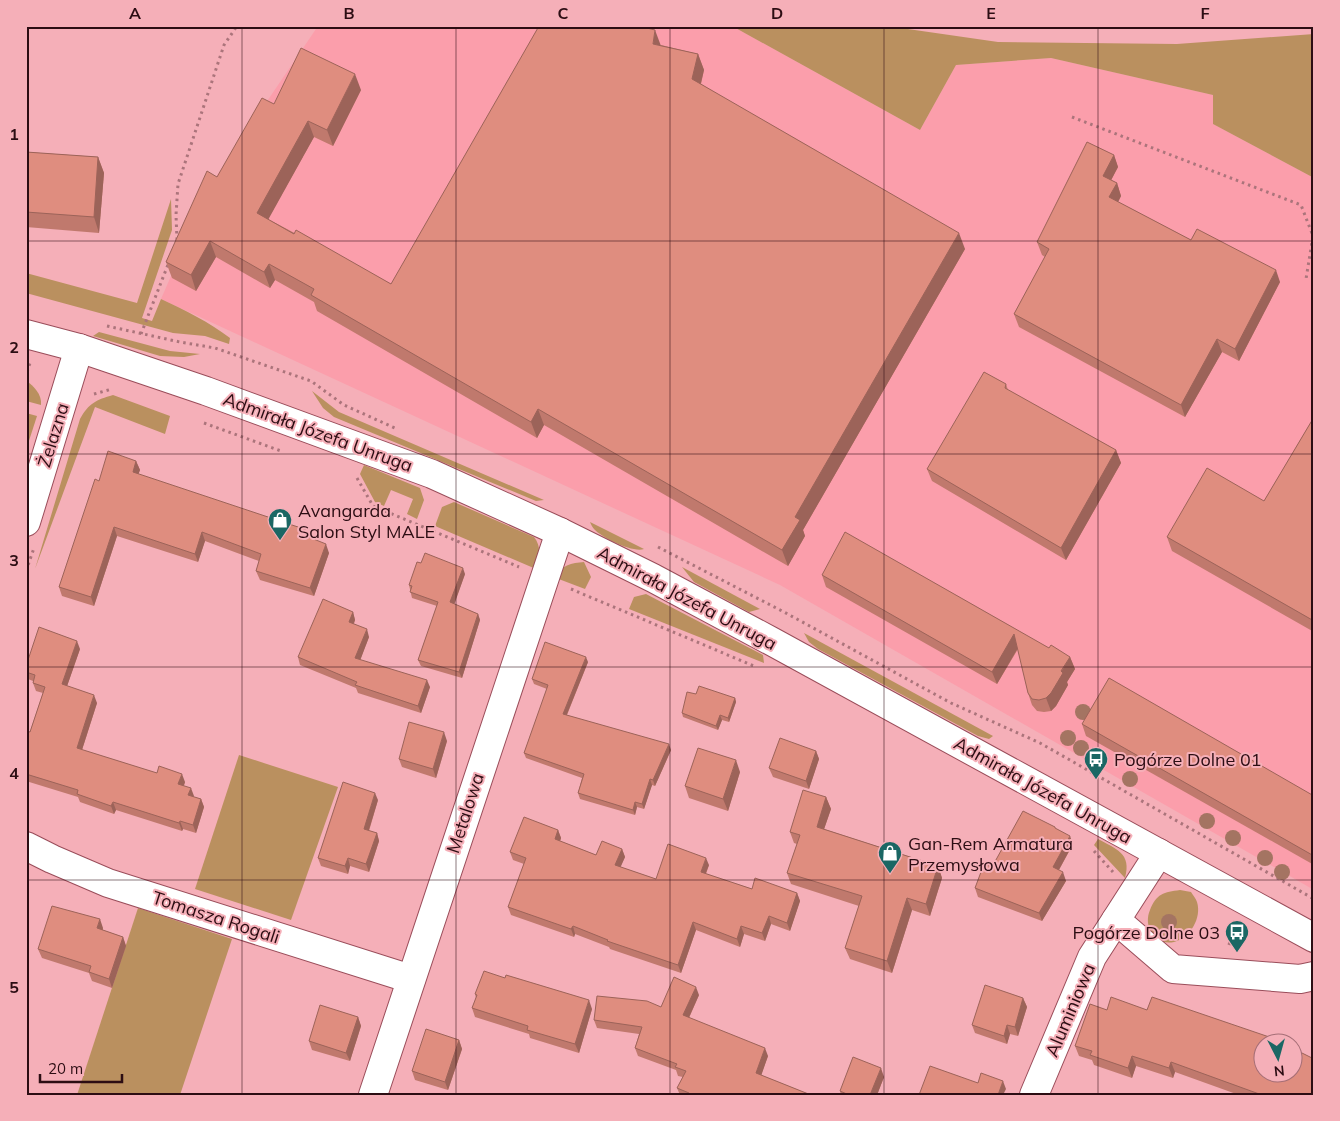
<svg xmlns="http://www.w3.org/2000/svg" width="1340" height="1121" font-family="Mulish,sans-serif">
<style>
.built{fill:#fb9eab}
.green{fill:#ba905f}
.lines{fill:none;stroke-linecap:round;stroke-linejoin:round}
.minor-casing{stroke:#9a4d5a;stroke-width:30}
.path{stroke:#ab747b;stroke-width:3;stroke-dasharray:2.5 4;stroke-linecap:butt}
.minor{stroke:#fff;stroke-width:28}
.tree{fill:#a47462}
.wall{fill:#c0796d}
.shaded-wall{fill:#9c6359}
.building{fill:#df8d7f;stroke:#9c6359}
.grid{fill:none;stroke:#2c0d13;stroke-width:1;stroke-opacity:0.55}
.labels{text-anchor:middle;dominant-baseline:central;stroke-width:4;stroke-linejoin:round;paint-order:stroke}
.street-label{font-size:18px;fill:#2c0d13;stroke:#f5afb8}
.poi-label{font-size:18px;fill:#2c0d13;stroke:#f5afb8;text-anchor:start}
.neatline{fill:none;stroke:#2c0d13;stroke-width:2}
.grid-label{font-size:16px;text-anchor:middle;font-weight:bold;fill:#2c0d13}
</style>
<rect width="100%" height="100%" fill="#f5afb8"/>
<path class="built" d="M318 26H732L920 130 956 65 1051 58 1213 95V124L1314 178V890L780 585 161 299 211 184Z"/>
<g class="green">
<path d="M732 26H887L998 42 1177 44 1314 34V178L1213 124V95L1051 58 956 65 920 130Z"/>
<path d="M171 199 172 230 142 318 152 321 161 299C185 310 209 322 230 338L229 344 205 336 173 333 26 293V273L137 303Z"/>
<path d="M99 332 170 351 200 354 184 357 160 356 93 336Z"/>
<path d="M26 380C34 387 42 394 41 405L26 401Z"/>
<path d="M312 391 339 412 544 500 536 501 334 417 323 408Z"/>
<path d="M113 395 170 416 165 434 95 407 35 569 80 419C89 403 96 400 113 395Z"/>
<path d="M26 413 37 416 26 450Z"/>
<path d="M364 465 420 488 424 500 417 519 407 514 413 499 391 490 384 506 375 502 360 474Z"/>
<path d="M454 502 534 537C542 547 539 557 536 569L435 526 442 507Z"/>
<path d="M590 522 644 549C633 553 602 538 594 529 592 527 591 524 590 522Z"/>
<path d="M584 562 591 577 585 589 556 578C560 565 572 563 584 562Z"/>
<path d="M682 567 760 609 749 612 694 582Z"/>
<path d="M646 594 763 655 764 663 629 609 634 597Z"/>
<path d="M804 633 993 736 989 739 978 736 818 649 809 642Z"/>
<path d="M239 755 338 787 291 920 195 889Z"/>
<path d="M1098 839C1116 849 1132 853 1125 878L1094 845Z"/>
<path d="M1180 890 1191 892C1193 895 1196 899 1197 902 1202 918 1190 938 1174 942 1154 946 1143 926 1150 910 1156 894 1164 892 1180 890Z"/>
<path d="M138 908 232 939 180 1095H77Z"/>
</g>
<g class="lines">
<g class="minor-casing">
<g id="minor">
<path d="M26 334 79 348 206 391 432 474 560 532 653 578 771 641 1314 938"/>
<path d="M26 522 79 348"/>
<path d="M26 846 52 859 108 883 411 979"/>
<path d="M1116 920 1173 969 1300 979 1314 976"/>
<path d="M373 1095 560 532"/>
<path d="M1034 1095 1092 957 1159 853"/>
</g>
</g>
<g class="path">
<path d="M1072 117 1301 205 1313 236 1306 279"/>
<path d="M177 240 176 215 178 184 224 45 237 26"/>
<path d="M107 326 180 342 215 348 311 381 344 405 397 429"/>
<path d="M141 334 169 262"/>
<path d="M27 372 30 363"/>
<path d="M94 394 112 389"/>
<path d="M204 423 281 451"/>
<path d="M357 478 373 506 519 567"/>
<path d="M658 547 784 612 951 703 1040 743 1314 899"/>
<path d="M26 571 34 548"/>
<path d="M571 589 754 666"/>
<path d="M1094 851 1113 872"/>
<path d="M1229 945 1234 926H1235"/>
</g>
<use href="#minor" class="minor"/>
</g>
<g class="tree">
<circle cx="1083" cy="712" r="8"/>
<circle cx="1068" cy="738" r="8"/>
<circle cx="1081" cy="748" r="8"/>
<circle cx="1095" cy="759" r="8"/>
<circle cx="1130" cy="779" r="8"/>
<circle cx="1207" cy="821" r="8"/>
<circle cx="1233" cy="838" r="8"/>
<circle cx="1265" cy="858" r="8"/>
<circle cx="1282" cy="872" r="8"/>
<circle cx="1169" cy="922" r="8"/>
</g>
<g class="wall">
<path d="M661 45 698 54 704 70 701 84 965 249 803 530 805 536 788 566 544 425 537 438 317 311 314 302 275 280 270 288 216 257 196 291 172 278 166 262 217 177 274 104 361 90 333 146 314 137 268 219 391 284Z"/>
<path d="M26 152 98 157 104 173 99 233 26 227Z"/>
<path d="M1114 155 1118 167 1111 180 1117 183 1121 196 1118 202 1191 240 1280 282 1239 361 1222 352 1185 417 1019 327 1014 314 1045 257 1042 255 1037 242Z"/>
<path d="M1006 384 1008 390 1116 450 1121 463 1066 560 932 481 927 469Z"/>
<path d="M1314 417V632L1172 551 1167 537 1264 501Z"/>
<path d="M136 461 140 470 138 474 310 538 329 553 314 596 260 580 256 571 259 561 205 541 198 562 117 536 94 606 62 596 59 587 99 481Z"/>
<path d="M465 574 454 604 478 614 480 620 462 678 421 666 418 660 437 606 412 598 409 585Z"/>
<path d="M822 575 1049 648 1070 657 1075 669 1067 682 1068 685 1056 706 1051 711 1044 712 1037 711 1032 705 1028 693 1018 649 997 684 826 587Z"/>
<path d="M353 612 355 620 354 624 369 637 360 660 430 687 421 713 358 693 356 688 300 665 298 657Z"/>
<path d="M80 649 67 686 97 703 82 750 185 782 184 786 194 797 201 799 204 807 196 833 183 829 182 831 116 810 114 814 80 802 78 797 26 781V731L30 732 43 693 36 691 33 683V681L28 679 26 675V666Z"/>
<path d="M588 662 567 715 671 750 655 786 652 785 644 809 637 807 635 815 580 799 578 793 582 778 526 758 524 753 547 689 534 684 532 679Z"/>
<path d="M696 694 735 698 736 702 729 722 722 720 718 730 683 717 682 713Z"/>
<path d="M1082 724 1314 796V865L1086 736Z"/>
<path d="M447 741 436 778 402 767 399 759Z"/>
<path d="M816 751 819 759 809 789 773 777 769 768Z"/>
<path d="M740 772 728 811 689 798 685 786Z"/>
<path d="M826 797 831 809 824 829 938 866 942 878 930 916 912 910 892 973 850 959 845 948 859 906 791 884 787 873 797 844 794 843 790 832Z"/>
<path d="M378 800 369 831 377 833 379 841 369 872 350 866 348 874 321 866 318 858Z"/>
<path d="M1056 829 1073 844 1059 870 1066 881 1042 921 978 897 975 888 992 867Z"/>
<path d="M558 830 561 838 560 841 596 855 622 849 625 857 620 867 656 879 709 865 706 874 752 889 797 893 800 901 790 931 771 924 765 941 744 934 740 947 696 930 681 973 610 949 609 947 575 934 574 937 511 915 508 907 524 864 513 860 510 852Z"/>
<path d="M103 928V930L123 937 126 946 112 988 92 981 89 973 42 958 38 949Z"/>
<path d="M475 994 592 1009 579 1053 530 1038 529 1034 475 1017 472 1008 476 998Z"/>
<path d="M699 995 689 1018 768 1056 761 1075 811 1095H680L677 1088 683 1077 678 1076 676 1070 638 1056 635 1048 639 1034 597 1028 594 1020 661 1007Z"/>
<path d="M1023 998 1027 1007 1018 1036 1010 1034 1007 1044 975 1033 972 1025Z"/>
<path d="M1090 1004 1314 1095H1239L1175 1072 1173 1078 1136 1066 1132 1078 1094 1065 1092 1060 1079 1056 1075 1046Z"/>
<path d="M358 1017 361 1026 350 1061 312 1050 309 1041Z"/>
<path d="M459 1040 462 1049 448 1090 415 1080 412 1071Z"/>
<path d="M884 1077 877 1095H841L840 1091Z"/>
</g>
<g class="shaded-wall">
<path d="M655 30 661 46 653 44Z"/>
<path d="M698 54 704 70 698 95 692 79Z"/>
<path d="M355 74 361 90 333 146 327 130Z"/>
<path d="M308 121 314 137 263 229 257 213Z"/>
<path d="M1114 155 1118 167 1107 188 1103 176Z"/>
<path d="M98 157 104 173 99 233 94 217Z"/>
<path d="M1117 183 1121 196 1114 210 1109 197Z"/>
<path d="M959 233 965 249 803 530 805 536 788 566 782 550 795 517Z"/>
<path d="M210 241 216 257 196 291 191 275Z"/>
<path d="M269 264 275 280 270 288 264 272Z"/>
<path d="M1276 270 1280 282 1239 361 1235 349Z"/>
<path d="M1217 339 1222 352 1185 417 1181 405Z"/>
<path d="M538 409 544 425 537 438 531 422Z"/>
<path d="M1116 450 1121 463 1066 560 1061 548Z"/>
<path d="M136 461 140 470 136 481 133 472Z"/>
<path d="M114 527 117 536 94 606 91 597Z"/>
<path d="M307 530 311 538 306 536Z"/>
<path d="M202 532 205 541 198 562 195 554Z"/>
<path d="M326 544 329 553 314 596 310 588Z"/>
<path d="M463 568 465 574 453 608 450 602Z"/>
<path d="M353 612 355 620 351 629 349 622Z"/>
<path d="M478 614 480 620 462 678 459 672Z"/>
<path d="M367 629 369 637 358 666 355 658Z"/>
<path d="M1014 634 1019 646 997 684 992 672Z"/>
<path d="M77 641 80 649 65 692 62 684Z"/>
<path d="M586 657 588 662 565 719 563 714Z"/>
<path d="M1070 657 1075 669 1067 682 1068 685 1056 706 1051 711 1046 698Z"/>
<path d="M427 680 430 687 421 713 418 706Z"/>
<path d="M94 695 97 703 80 756 77 748Z"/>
<path d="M735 698 736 702 729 722 728 718Z"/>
<path d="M720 715 722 720 718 730 716 726Z"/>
<path d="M444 732 447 741 436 778 433 769Z"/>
<path d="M669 744 671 750 655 786 653 780Z"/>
<path d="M816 751 819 759 809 789 806 781Z"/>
<path d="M736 760 740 772 728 811 723 799Z"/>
<path d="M182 774 185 782 181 792 178 784Z"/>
<path d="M650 779 652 785 644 809 642 804Z"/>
<path d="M191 788 194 796 191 803 188 795Z"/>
<path d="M375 793 378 800 367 836 364 829Z"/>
<path d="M826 797 831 809 821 838 817 827Z"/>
<path d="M201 799 204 807 196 833 193 825Z"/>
<path d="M113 802 116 810 114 814 111 806Z"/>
<path d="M635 802 637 807 635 815 633 810Z"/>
<path d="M180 821 183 829 182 831 179 823Z"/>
<path d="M558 830 561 838 558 847 555 839Z"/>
<path d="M377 833 379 841 369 872 366 864Z"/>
<path d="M1070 836 1073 844 1056 875 1053 867Z"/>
<path d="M622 849 625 857 618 873 615 865Z"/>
<path d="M348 858 350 866 348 874 345 866Z"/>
<path d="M706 858 709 865 703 880 701 872Z"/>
<path d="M938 866 942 878 930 916 926 904Z"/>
<path d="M1063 872 1066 881 1042 921 1039 913Z"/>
<path d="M797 893 800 901 790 931 787 923Z"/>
<path d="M907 898 912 910 892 973 887 961Z"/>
<path d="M769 916 771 924 765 941 762 933Z"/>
<path d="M100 919 103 928 100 937 97 928Z"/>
<path d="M693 922 696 930 681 973 678 965Z"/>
<path d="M573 926 575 934 574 937 571 929Z"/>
<path d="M741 926 744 934 740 947 737 939Z"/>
<path d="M123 937 126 946 112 988 109 979Z"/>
<path d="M696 987 699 995 686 1024 683 1015Z"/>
<path d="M1023 998 1027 1007 1018 1036 1015 1027Z"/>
<path d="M589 1000 592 1009 579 1053 575 1044Z"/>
<path d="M358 1017 361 1026 350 1061 346 1053Z"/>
<path d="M1007 1025 1010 1034 1007 1044 1004 1036Z"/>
<path d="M459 1040 462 1049 448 1090 445 1082Z"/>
<path d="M765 1048 768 1056 759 1082 756 1073Z"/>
<path d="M1132 1056 1136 1066 1132 1078 1128 1068Z"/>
<path d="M1171 1062 1175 1072 1173 1078 1169 1068Z"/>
<path d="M881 1068 884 1077 877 1095H870Z"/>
<path d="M1003 1081 1006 1089 1003 1095H998Z"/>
</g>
<g class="building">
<path d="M539 26H639L655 30 653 44 698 54 692 79 959 233 795 517 800 520 782 550 538 409 531 422 311 295 314 289 269 264 264 272 210 241 191 275 166 262 207 171 217 177 262 98 274 104 301 48 355 74 327 130 308 121 257 213 294 234 296 230 391 284Z"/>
<path d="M1087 142 1114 155 1103 176 1117 183 1109 197 1191 240 1197 229 1276 270 1235 349 1217 339 1181 405 1014 314 1049 249 1037 242Z"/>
<path d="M26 152 98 157 94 217 26 212Z"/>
<path d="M984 372 1006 384 1005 388 1116 450 1061 548 927 469Z"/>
<path d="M1314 417V621L1167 537 1207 468 1264 501Z"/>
<path d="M108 451 136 461 133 472 307 530 306 536 326 544 310 588 256 571 261 554 202 532 195 554 114 527 91 597 59 587 95 479 99 481Z"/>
<path d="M845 532 1049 648 1051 645 1070 657 1061 671 1063 673 1051 693 1046 698 1039 700 1032 699 1028 693 1014 634 992 672 822 575Z"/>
<path d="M425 553 463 568 450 602 478 614 459 672 418 660 438 602 410 592 412 586 409 585 417 562 421 563Z"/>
<path d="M323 599 353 612 349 622 367 629 355 658 427 680 418 706 355 685 357 682 298 657Z"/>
<path d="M39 627 77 641 62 684 94 695 77 748 157 773 159 766 182 774 178 784 191 788 188 795 201 799 193 825 180 821 179 823 113 802 111 806 77 794 78 790 26 774V731L30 732 45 687 33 683 35 675 26 672V666Z"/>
<path d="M545 642 586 657 563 714 669 744 653 780 650 779 642 804 635 802 633 810 578 793 584 774 524 753 548 685 532 679Z"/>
<path d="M1109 678 1314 796V856L1082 724Z"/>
<path d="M699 686 735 698 728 718 720 715 716 726 682 713 687 692 696 694Z"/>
<path d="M409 722 444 732 433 769 399 759Z"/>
<path d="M780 738 816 751 806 781 769 768Z"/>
<path d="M698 748 736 760 723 799 685 786Z"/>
<path d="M343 782 375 793 364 829 377 833 366 864 348 858 345 866 318 858Z"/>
<path d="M803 790 826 797 817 827 938 866 926 904 907 898 887 961 845 948 862 896 787 873 800 835 790 832Z"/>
<path d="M1023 811 1055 827V828L1070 836 1053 867 1063 872 1039 913 975 888 984 864 992 867Z"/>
<path d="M524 817 558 830 555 839 596 855 602 841 622 849 615 865 656 879 668 844 706 858 701 872 752 889 755 878 797 893 787 923 769 916 762 933 741 926 737 939 693 922 678 965 607 941 608 940 573 926 571 929 508 907 526 858 510 852Z"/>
<path d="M52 906 100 919 97 928 123 937 109 979 89 972 91 966 38 949Z"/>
<path d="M484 971 505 978 506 975 589 1000 575 1044 527 1030 528 1026 472 1008 477 995 475 994Z"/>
<path d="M674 977 696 987 683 1015 765 1048 756 1073 811 1095H688L689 1093 677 1088 686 1071 675 1067 677 1064 635 1048 642 1027 594 1020 597 996 647 1001 661 1007Z"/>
<path d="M985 985 1023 998 1015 1027 1007 1025 1004 1036 972 1025Z"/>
<path d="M1111 997 1147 1010 1152 997 1278 1040 1285 1044H1262V1074H1292V1048L1314 1059V1095H1262L1171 1062 1169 1068 1132 1056 1128 1068 1090 1055 1092 1051 1075 1046 1090 1004 1107 1010Z"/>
<path d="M320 1005 358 1017 346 1053 309 1041Z"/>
<path d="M426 1029 459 1040 445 1082 412 1071Z"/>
<path d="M853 1057 881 1068 870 1095H849L840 1091Z"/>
<path d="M930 1066 978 1083 981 1073 1003 1081 998 1095H919Z"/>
</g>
<path class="grid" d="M242 26V1095M456 26V1095M670 26V1095M884 26V1095M1098 26V1095M26 241H1314M26 454H1314M26 667H1314M26 880H1314"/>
<defs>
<g id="shop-pin" transform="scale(1.25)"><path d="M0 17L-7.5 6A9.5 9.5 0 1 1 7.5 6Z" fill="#1b6764" stroke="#f5afb8"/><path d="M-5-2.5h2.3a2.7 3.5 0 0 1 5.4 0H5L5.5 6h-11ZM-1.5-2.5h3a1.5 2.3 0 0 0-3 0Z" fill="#fff"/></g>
<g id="bus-pin" transform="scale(1.25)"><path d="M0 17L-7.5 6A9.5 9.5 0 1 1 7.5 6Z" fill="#1b6764" stroke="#f5afb8"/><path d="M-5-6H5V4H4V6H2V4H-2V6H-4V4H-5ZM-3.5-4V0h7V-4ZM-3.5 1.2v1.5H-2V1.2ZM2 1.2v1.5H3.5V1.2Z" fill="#fff"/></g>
</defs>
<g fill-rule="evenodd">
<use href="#shop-pin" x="280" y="520"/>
<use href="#bus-pin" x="1096" y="759"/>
<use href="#shop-pin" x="890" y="853"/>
<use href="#bus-pin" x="1237" y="932"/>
</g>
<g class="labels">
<g class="street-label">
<text transform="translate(318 432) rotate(20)">Admirała Józefa Unruga</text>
<text transform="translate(53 435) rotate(-73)">Żelazna</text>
<text transform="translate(687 598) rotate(28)">Admirała Józefa Unruga</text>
<text transform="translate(1043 790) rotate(29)">Admirała Józefa Unruga</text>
<text transform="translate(465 813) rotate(-72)">Metalowa</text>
<text transform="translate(216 917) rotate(18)">Tomasza Rogali</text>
<text transform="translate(1070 1010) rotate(-67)">Aluminiowa</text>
</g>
<g class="poi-label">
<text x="298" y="510">Avangarda<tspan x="298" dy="21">Salon Styl MALE</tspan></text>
<text x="1114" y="759">Pogórze Dolne 01</text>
<text x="908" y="843">Gan-Rem Armatura<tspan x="908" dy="21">Przemysłowa</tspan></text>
<text x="1220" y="932" text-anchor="end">Pogórze Dolne 03</text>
</g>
</g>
<rect width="1340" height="1121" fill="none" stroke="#f5afb8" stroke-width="55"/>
<g transform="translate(1278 1058) rotate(174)"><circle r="24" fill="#f5afb8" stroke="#a56e76"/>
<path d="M0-4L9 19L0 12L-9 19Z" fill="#1b6764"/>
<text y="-8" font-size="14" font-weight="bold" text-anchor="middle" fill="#2c0d13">N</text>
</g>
<path d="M40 1074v8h82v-8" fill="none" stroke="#2c0d13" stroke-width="2.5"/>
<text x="48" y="1074" font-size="15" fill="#2c0d13" stroke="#f5afb8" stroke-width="4" paint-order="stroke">20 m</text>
<rect x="28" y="28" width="1284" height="1066" class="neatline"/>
<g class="grid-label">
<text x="135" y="19">A</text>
<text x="349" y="19">B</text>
<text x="563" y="19">C</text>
<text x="777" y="19">D</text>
<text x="991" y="19">E</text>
<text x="1205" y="19">F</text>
<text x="14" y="140">1</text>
<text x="14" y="353">2</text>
<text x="14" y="566">3</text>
<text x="14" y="779">4</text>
<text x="14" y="993">5</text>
</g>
</svg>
